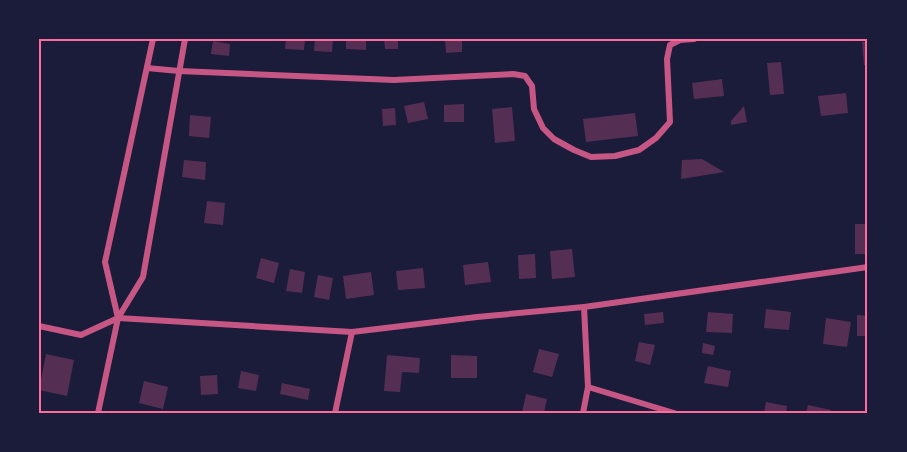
<svg xmlns="http://www.w3.org/2000/svg" width="907" height="452" font-family="'Source Sans 3',sans-serif">
<style>
.building{fill:#542f53}
.lines{fill:none;stroke-linecap:round;stroke-linejoin:round}
.minor{stroke:#c65784;stroke-width:6}
.neatline{fill:none;stroke:#ff6b9d;stroke-width:2}
</style>
<rect width="100%" height="100%" fill="#1b1b3a"/>
<g class="building">
<path d="M286 39H305L304 50 285 49Z"/>
<path d="M315 39H333L332 52 314 51Z"/>
<path d="M346 39H366V50L346 49Z"/>
<path d="M384 39H398V49H385Z"/>
<path d="M445 39H462V52L446 53Z"/>
<path d="M213 41 230 44 229 56 211 54Z"/>
<path d="M862 42H868V65H864Z"/>
<path d="M781 62 784 94 770 95 767 63Z"/>
<path d="M722 79 724 96 694 99 692 83Z"/>
<path d="M846 93 848 113 821 116 818 96Z"/>
<path d="M424 102 428 119 408 123 404 106Z"/>
<path d="M464 104V122H444V105Z"/>
<path d="M744 106 747 122 731 125V121Z"/>
<path d="M512 107 515 141 495 143 492 109Z"/>
<path d="M395 108 396 125 383 126 382 109Z"/>
<path d="M635 113 638 136 586 142 583 119Z"/>
<path d="M190 115 211 117 209 138 189 136Z"/>
<path d="M702 159 724 172 681 179 682 160Z"/>
<path d="M184 160 206 162 205 180 182 177Z"/>
<path d="M207 201 225 203 223 225 204 223Z"/>
<rect x="855" y="224" width="13" height="30"/>
<path d="M572 249 575 277 552 279 550 251Z"/>
<path d="M535 254 536 278 519 279 518 255Z"/>
<path d="M261 258 279 263 274 283 256 278Z"/>
<path d="M488 262 491 282 465 285 463 265Z"/>
<path d="M423 268 425 288 398 290 396 271Z"/>
<path d="M290 269 305 272 302 293 286 291Z"/>
<path d="M371 272 374 295 346 299 343 276Z"/>
<path d="M318 275 333 278 329 300 314 297Z"/>
<path d="M766 309 791 312 789 330 764 328Z"/>
<path d="M663 312 664 323 645 325 644 314Z"/>
<path d="M708 312 733 314 732 333 706 332Z"/>
<path d="M857 315 868 316V336H857Z"/>
<path d="M826 318 851 322 847 347 823 344Z"/>
<path d="M639 342 655 345 650 365 635 361Z"/>
<path d="M703 343 715 346 713 355 702 353Z"/>
<path d="M539 349 559 354 552 377 533 372Z"/>
<path d="M46 354 74 360 67 396 39 390Z"/>
<path d="M387 355 420 358 419 373 402 372 400 392 384 391Z"/>
<path d="M451 355 477 356V378H451Z"/>
<path d="M708 366 731 371 728 387 704 383Z"/>
<path d="M241 371 259 375 256 391 238 388Z"/>
<path d="M217 375 218 394 201 395 200 376Z"/>
<path d="M144 381 168 387 163 409 139 403Z"/>
<path d="M282 383 310 389 308 400 280 394Z"/>
<path d="M526 394 547 399 544 413H522Z"/>
<path d="M766 402 787 406 786 413H764Z"/>
<path d="M808 405 831 410 830 413H806Z"/>
</g>
<g class="lines">
<g class="minor">
<path d="M147 68 179 71 394 80 513 74 525 76 532 86 534 109 543 128 554 139 574 150 591 157 615 156 639 150 656 138 670 122 667 59 670 45 680 40 694 39"/>
<path d="M118 318 105 262 153 39"/>
<path d="M39 326 81 335 118 318 352 332 477 317 584 307 868 267"/>
<path d="M588 387 674 413"/>
<path d="M98 413 118 318 143 277 185 39"/>
<path d="M335 413 352 332"/>
<path d="M583 413 588 387 584 307"/>
</g>
</g>
<rect width="907" height="452" fill="none" stroke="#1b1b3a" stroke-width="81"/>
<rect x="40" y="40" width="826" height="372" class="neatline"/>
</svg>
